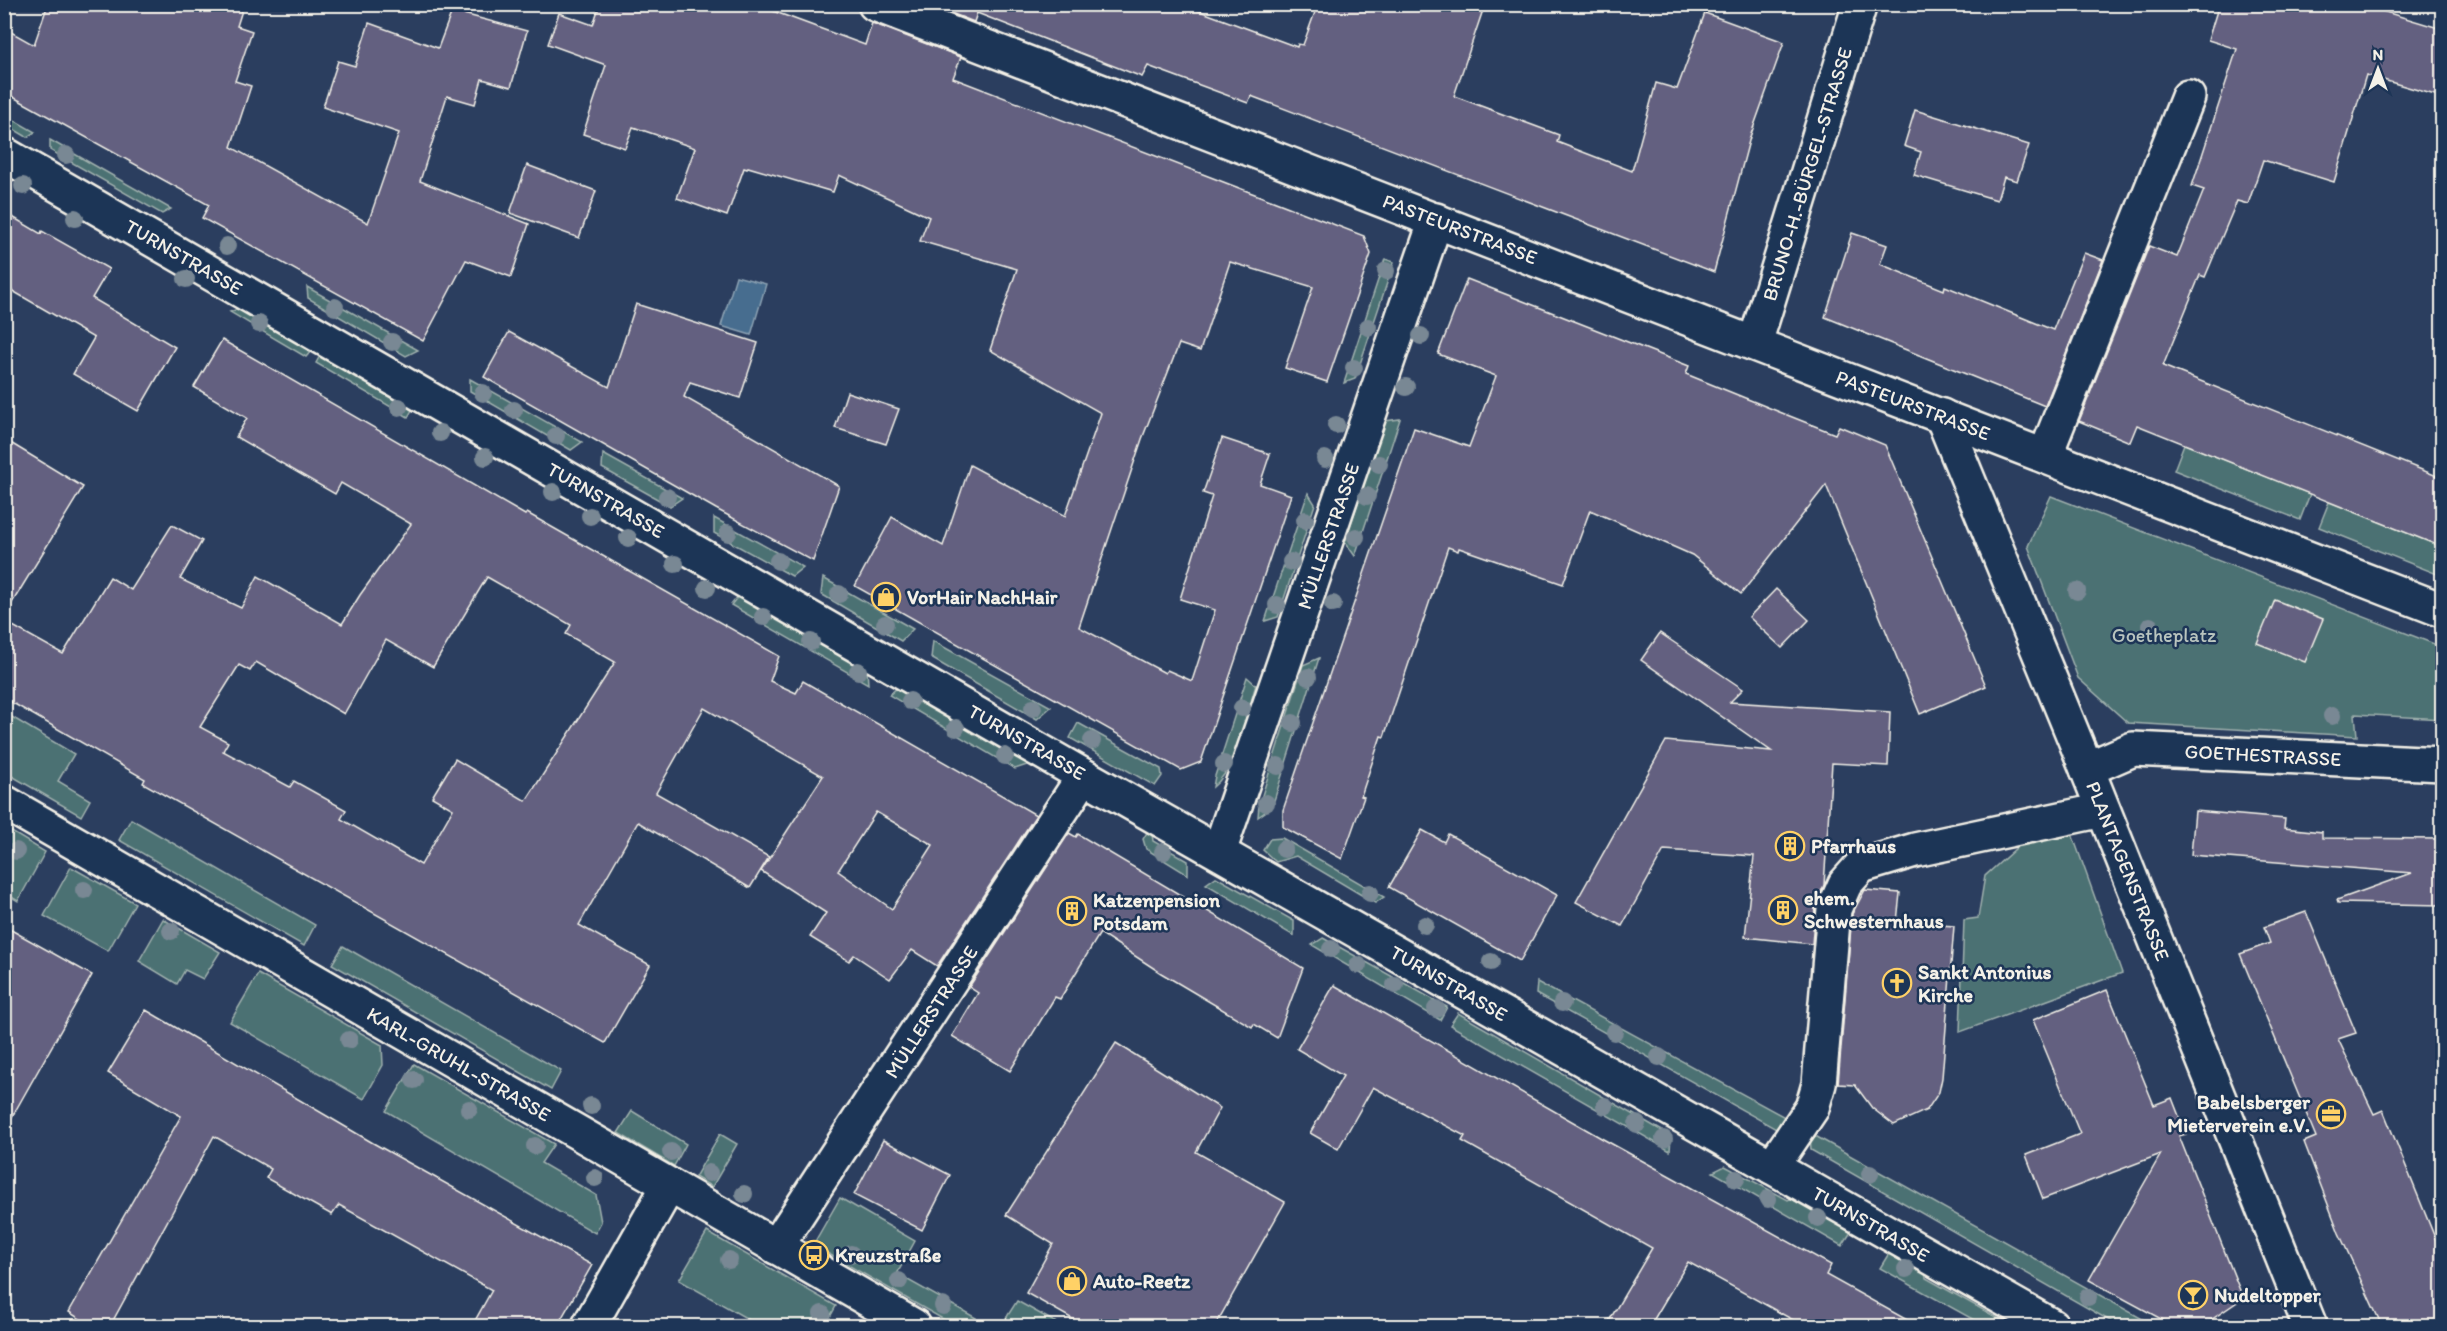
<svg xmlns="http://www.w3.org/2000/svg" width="2447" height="1331" font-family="Itim,sans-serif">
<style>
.green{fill:#4c7173;stroke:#a0b1ae;stroke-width:1.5}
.water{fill:#476d8f;stroke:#8ca2b3;stroke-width:1.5}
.building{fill:#646180;stroke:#f4f1e8;stroke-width:1.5;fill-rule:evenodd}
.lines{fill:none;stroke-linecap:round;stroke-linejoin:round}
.minor-casing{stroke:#f4f1e8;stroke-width:38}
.minor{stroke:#1d3557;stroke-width:33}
.tree{fill:#798894}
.labels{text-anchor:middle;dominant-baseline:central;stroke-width:5;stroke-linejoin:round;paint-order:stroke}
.street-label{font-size:20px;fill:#f4f1e8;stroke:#1d3557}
.poi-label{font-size:20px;font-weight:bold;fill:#f4f1e8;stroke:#1d3557;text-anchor:start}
.park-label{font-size:20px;fill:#b9c4bf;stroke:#1d3557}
</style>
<rect width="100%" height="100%" fill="#2b3e5f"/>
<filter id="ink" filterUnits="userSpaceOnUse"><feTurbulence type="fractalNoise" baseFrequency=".0167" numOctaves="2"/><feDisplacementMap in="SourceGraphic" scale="12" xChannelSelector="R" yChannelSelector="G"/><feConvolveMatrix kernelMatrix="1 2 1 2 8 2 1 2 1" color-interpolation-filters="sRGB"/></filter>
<g filter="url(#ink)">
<g class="green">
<path d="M5 115 35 132 27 137 5 124Z"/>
<path d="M50 140 171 209 162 214 50 150Z"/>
<path d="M1385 259 1394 262 1355 379 1344 383Z"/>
<path d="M307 287 418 350 406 356 308 298Z"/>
<path d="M243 307 313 349 306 357 230 312Z"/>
<path d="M321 354 412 410 408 417 316 363Z"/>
<path d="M470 379 582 442 571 450 470 391Z"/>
<path d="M1400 419 1355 556 1345 542 1385 421Z"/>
<path d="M2184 444 2310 494 2300 520 2174 470Z"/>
<path d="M603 454 682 498 670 506 602 468Z"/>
<path d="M1308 493 1315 504 1278 617 1265 621Z"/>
<path d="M2051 496 2442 647V719L2355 714 2357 736 2128 723 2078 678 2028 546Z"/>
<path d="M2329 502 2442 547V576L2319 527Z"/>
<path d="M714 518 803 567 792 576 714 533Z"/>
<path d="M823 578 913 629 901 641 821 594Z"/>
<path d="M739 595 867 670 868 684 731 605Z"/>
<path d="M933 641 1051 707 1037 719 931 658Z"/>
<path d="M1319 658 1272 807 1258 817 1259 805 1303 665Z"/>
<path d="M1247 677 1256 685C1246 715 1237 768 1213 787L1215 776Z"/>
<path d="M897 688 1030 764 1015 769 889 695Z"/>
<path d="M5 713 74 754 58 781 90 800 81 816 5 772Z"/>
<path d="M1078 723 1161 769 1162 776 1155 786 1070 738Z"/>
<path d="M131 819 315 925 304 946 119 840Z"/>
<path d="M1151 826 1153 841 1188 861V875L1146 849 1143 839Z"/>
<path d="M5 828 45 852 18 901 5 893Z"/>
<path d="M2071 831 2122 973 1960 1032 1964 920 1978 918 1985 876 2024 841Z"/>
<path d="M1282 838 1384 897 1375 903 1296 856 1276 862 1263 850 1270 839Z"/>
<path d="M71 867 135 903 108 951 44 916Z"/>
<path d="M1216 877 1294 921V936L1206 884Z"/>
<path d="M163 919 220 952 203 979 185 970 177 984 139 961Z"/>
<path d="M1323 938 1447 1007 1440 1020 1312 945Z"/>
<path d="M343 946 561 1071 551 1090 332 964Z"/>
<path d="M258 974 382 1045 383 1065 364 1099 230 1022Z"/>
<path d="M1537 982 1792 1121 1776 1129 1536 994Z"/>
<path d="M1458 1013 1671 1136 1670 1151 1450 1025Z"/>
<path d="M414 1064 554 1144 541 1163 596 1195 601 1222 595 1233 386 1111Z"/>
<path d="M632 1111 686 1144 674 1166 618 1133Z"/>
<path d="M1810 1133 2155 1326H2119L1811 1150Z"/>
<path d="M720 1134 737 1144 712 1187 695 1177Z"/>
<path d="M1725 1166 1788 1200 1802 1194 1849 1221 1851 1232 1842 1246 1713 1172Z"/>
<path d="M840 1198 915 1241 897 1274 976 1318 970 1326H955L813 1245Z"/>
<path d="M707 1232 836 1306 825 1326H760L679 1280Z"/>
<path d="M1891 1250 1923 1261 1926 1278 2012 1326H1985L1880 1268Z"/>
<path d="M1017 1301 1062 1326H1001Z"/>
</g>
<path class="water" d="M736 276 766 284 751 335 721 326Z"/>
<g class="building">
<path d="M48 4H244L237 26 252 31 235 81 251 86 231 147 368 223 399 133 323 107 338 61 355 66 369 23 438 48 452 11 527 31 511 87 482 79 475 104 447 96 420 181 529 224 511 277 466 260 423 341 202 218 209 205 4 92V28L34 45Z"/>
<path d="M600 4H754L865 45 872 23 961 57 953 78 1364 236 1371 254 1327 382 1285 368 1313 287 1230 262 1200 351 1179 344 1142 439 1079 627 1165 673 1167 670 1192 681 1215 610 1180 599 1212 496 1203 493 1222 438 1270 454 1260 484 1291 495 1201 762 1181 770 855 586 892 517 943 546 970 465 1065 516 1101 413 990 350 1017 269 920 241 929 217 839 175 833 192 748 167 747 169 744 168 727 216 677 198 695 148 633 127 625 148 583 134 606 65 548 44 559 13 593 25Z"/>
<path d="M928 4H1181L1297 47 1298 44 1303 45 1318 4H1485L1454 96 1559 135 1557 142 1632 171 1656 83 1677 89 1705 13 1784 42 1750 137 1714 272 1251 96 1248 103 1148 66 1142 77 977 13 974 22Z"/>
<path d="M2219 4H2359L2442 29V97L2366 75 2334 182 2263 160 2248 204 2237 201 2205 277 2200 275 2163 366 2442 478V547L2137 425 2130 442 2079 421 2149 246 2177 257 2204 190 2192 186 2237 49 2208 40Z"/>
<path d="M1915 110 2029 145 2017 181 2004 177 1997 200 1914 175 1921 152 1904 146Z"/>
<path d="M527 165 596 191 579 238 510 213Z"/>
<path d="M4 212 41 234 42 231 109 269 92 298 175 347 138 411 73 374 94 338 4 286Z"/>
<path d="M1852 233 1887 245 1880 264 1944 290 1945 286 2053 330 2084 253 2103 260 2045 406 1825 317Z"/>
<path d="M1467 279 1689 366 1686 374 1782 413 1835 434 1839 426 1885 445 1986 686 1920 714 1826 485 1741 594 1692 555 1590 510 1563 584 1459 548 1458 551 1448 547 1384 737 1381 736 1361 796 1364 797 1342 859 1283 827V810L1414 428 1469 447 1496 376 1438 354Z"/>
<path d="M636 304 758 343 740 398 690 382 684 397 839 486 813 561 716 509 484 377 509 332 609 387Z"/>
<path d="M222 340 525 515 527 513 779 656 770 681 796 693 803 681 1036 815 937 966 912 950 890 979 854 955 849 961 810 937 826 913 761 871 823 776 704 708 656 793 769 857 750 888 638 822 579 925 650 965 605 1043 143 783 145 779 4 698V621L63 654 110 577 131 590 172 525 202 541 180 579 241 608 258 576 342 624 360 595 411 524 341 483 335 494 236 437 247 418 194 387ZM487 577 571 625 566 634 615 662 526 801 455 759 432 797 453 809 421 865 341 819 346 810 294 781 290 787 223 751 228 742 200 727 239 665 250 671 256 662 344 714 386 640 433 667ZM876 812 933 845 892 909 838 871Z"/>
<path d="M847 392 899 409 886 444 835 428Z"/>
<path d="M4 439 83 487 4 616Z"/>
<path d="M1776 589 1809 620 1782 648 1749 617Z"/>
<path d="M2275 600 2323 619 2305 662 2257 643Z"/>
<path d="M1660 633 1743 689 1730 702 1890 712 1888 766 1832 763 1824 885 1815 907 1812 944 1745 937 1754 856 1664 850 1622 926 1576 902 1666 741 1771 751 1641 660Z"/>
<path d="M2195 811 2285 819 2284 828 2322 832V838L2442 839V905L2338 903 2337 900 2412 873 2191 855Z"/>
<path d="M1422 830 1444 842 1448 834 1557 895 1520 961 1389 887Z"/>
<path d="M1069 833 1076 837 1078 834 1303 968 1277 1038 1254 1024 1252 1027 1161 973 1100 933 1060 999 1055 997 1010 1071 952 1036 978 993 969 987Z"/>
<path d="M1865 890 1900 893 1897 922 1954 926 1942 1078 1939 1092 1927 1110 1894 1125 1872 1108 1855 1085 1838 1084 1852 914Z"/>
<path d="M2306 912 2356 1033 2338 1039 2374 1114 2383 1110 2442 1255V1326H2382L2339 1233 2304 1142 2316 1137 2240 954 2270 943 2264 927Z"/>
<path d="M4 926 92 975 4 1131Z"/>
<path d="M1334 985 1603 1139 1831 1265 1826 1275 1918 1326H1804L1688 1262 1650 1326H1606L1652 1248 1462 1141 1465 1136 1373 1087 1338 1149 1310 1133 1343 1076 1297 1049Z"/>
<path d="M2107 990 2154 1105 2172 1098 2186 1134 2179 1136 2243 1298 2202 1326H2174L2089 1280 2161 1154 2043 1199 2026 1155 2080 1134 2033 1020Z"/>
<path d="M146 1010 373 1143 592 1265 557 1326H472L492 1290 339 1205 332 1215 266 1178 271 1169 214 1136 110 1326H91L69 1312 181 1116 108 1073Z"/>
<path d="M1116 1043 1220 1108 1196 1152 1285 1202 1215 1326H1085L1026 1293 1053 1244 1006 1215Z"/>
<path d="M883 1140 950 1175 922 1230 854 1195Z"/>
</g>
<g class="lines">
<g class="minor-casing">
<g id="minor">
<path d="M875 4 2442 610"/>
<path d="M4 154 1084 776 2052 1326"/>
<path d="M1755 343 1860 4"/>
<path d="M1942 416 2087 769 2310 1326"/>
<path d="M2045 456 2188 97"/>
<path d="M2087 769 2133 749 2442 764"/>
<path d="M4 802 914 1326"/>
<path d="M1219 852 1436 220"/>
<path d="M1772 1167 1812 1108 1819 1084 1834 909 1845 884 1861 866 1915 850 2103 810"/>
<path d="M776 1247 1084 776"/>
<path d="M589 1326 669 1185"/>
</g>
</g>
<use href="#minor" class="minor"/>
</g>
<g class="tree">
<circle cx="66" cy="155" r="9"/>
<circle cx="23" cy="186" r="9"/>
<circle cx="75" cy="218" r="9"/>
<circle cx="227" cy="246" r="9"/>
<circle cx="1386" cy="271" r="9"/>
<circle cx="186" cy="279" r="9"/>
<circle cx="335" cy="307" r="9"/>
<circle cx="259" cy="324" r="9"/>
<circle cx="1368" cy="327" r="9"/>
<circle cx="1421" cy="336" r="9"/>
<circle cx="392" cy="342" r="9"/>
<circle cx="1354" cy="368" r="9"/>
<circle cx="1406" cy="387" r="9"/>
<circle cx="483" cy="393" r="9"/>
<circle cx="399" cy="407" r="9"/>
<circle cx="514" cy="410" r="9"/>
<circle cx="1336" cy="425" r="9"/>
<circle cx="440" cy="433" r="9"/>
<circle cx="556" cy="436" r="9"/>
<circle cx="485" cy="457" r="9"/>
<circle cx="1325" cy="459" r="9"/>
<circle cx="1379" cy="464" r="9"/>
<circle cx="553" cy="492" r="9"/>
<circle cx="1367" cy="496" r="9"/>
<circle cx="667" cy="497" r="9"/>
<circle cx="590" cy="516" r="9"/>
<circle cx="1305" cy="520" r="9"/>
<circle cx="728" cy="533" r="9"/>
<circle cx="1356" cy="537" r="9"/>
<circle cx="628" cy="538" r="9"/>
<circle cx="778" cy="561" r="9"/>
<circle cx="1291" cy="562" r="9"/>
<circle cx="675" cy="564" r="9"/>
<circle cx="707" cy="588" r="9"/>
<circle cx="2077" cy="591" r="9"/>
<circle cx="839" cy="594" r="9"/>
<circle cx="1333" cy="604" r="9"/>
<circle cx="1277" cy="605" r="9"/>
<circle cx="763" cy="617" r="9"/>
<circle cx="885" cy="624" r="9"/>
<circle cx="2150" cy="626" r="9"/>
<circle cx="811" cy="642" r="9"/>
<circle cx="858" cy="671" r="9"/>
<circle cx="1308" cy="677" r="9"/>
<circle cx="910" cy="701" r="9"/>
<circle cx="1033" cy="708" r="9"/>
<circle cx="1242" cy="708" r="9"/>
<circle cx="2332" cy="716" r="9"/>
<circle cx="1293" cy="723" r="9"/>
<circle cx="956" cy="728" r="9"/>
<circle cx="1092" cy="741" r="9"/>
<circle cx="1005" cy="756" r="9"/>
<circle cx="1224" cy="764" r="9"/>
<circle cx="1278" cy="766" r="9"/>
<circle cx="1266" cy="803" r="9"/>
<circle cx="1284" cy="849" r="9"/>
<circle cx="16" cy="851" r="9"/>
<circle cx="1163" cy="852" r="9"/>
<circle cx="84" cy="890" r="9"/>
<circle cx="1370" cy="893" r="9"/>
<circle cx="1425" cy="925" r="9"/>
<circle cx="171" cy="931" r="9"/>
<circle cx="1331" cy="949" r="9"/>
<circle cx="1491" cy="962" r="9"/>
<circle cx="1358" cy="965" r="9"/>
<circle cx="1395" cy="985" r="9"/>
<circle cx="1562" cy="1003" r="9"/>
<circle cx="1436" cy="1009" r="9"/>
<circle cx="1614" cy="1032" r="9"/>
<circle cx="349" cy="1040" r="9"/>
<circle cx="1659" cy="1057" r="9"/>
<circle cx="414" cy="1080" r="9"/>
<circle cx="591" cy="1106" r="9"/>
<circle cx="1605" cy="1106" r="9"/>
<circle cx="469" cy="1109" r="9"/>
<circle cx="1637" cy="1124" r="9"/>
<circle cx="1664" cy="1139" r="9"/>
<circle cx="535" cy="1146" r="9"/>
<circle cx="671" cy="1152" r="9"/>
<circle cx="709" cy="1173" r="9"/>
<circle cx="1870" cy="1174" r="9"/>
<circle cx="595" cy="1178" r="9"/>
<circle cx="1736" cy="1179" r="9"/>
<circle cx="744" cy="1194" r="9"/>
<circle cx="1768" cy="1199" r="9"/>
<circle cx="1818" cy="1218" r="9"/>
<circle cx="851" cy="1254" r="9"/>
<circle cx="729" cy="1260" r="9"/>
<circle cx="1906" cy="1269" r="9"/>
<circle cx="899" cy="1281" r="9"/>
<circle cx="2088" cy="1297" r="9"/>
<circle cx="943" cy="1306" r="9"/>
<circle cx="822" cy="1314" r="9"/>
</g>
</g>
<defs>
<g id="shop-ring" transform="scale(1.5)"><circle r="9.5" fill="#1d3557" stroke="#ffd166" stroke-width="1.5"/><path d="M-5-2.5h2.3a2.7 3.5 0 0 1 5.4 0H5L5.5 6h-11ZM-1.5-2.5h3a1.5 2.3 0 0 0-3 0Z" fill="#ffd166"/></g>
<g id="building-ring" transform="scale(1.5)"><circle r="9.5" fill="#1d3557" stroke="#ffd166" stroke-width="1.5"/><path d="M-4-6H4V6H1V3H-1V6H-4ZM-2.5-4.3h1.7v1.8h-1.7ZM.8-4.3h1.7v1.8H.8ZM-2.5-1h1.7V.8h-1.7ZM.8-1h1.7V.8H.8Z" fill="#ffd166"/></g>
<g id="church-ring" transform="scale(1.5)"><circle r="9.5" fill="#1d3557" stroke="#ffd166" stroke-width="1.5"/><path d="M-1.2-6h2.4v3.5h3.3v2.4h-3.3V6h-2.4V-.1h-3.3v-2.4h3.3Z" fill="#ffd166"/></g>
<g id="office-ring" transform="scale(1.5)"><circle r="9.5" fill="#1d3557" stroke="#ffd166" stroke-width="1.5"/><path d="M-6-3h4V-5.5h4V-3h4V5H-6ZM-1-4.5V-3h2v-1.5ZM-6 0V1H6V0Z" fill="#ffd166"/></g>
<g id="bus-ring" transform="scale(1.5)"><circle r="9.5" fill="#1d3557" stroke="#ffd166" stroke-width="1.5"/><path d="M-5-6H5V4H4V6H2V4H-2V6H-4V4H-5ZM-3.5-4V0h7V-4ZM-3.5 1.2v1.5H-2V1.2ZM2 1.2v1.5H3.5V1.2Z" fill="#ffd166"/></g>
<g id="bar-ring" transform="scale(1.5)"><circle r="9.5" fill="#1d3557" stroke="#ffd166" stroke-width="1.5"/><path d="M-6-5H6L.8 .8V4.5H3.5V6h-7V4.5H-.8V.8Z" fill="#ffd166"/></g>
</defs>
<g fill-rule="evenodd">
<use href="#shop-ring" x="886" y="597"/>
<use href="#building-ring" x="1790" y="846"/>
<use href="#building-ring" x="1783" y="910"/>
<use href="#building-ring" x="1072" y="911"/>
<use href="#church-ring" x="1897" y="983"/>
<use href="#office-ring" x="2331" y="1114"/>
<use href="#bus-ring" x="814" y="1255"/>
<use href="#shop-ring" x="1072" y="1281"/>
<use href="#bar-ring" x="2193" y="1295"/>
</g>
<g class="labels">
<g class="street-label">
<text transform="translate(1807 174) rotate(-73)">BRUNO-H.-BÜRGEL-STRASSE</text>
<text transform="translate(1460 229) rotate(21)">PASTEURSTRASSE</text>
<text transform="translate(184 257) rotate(30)">TURNSTRASSE</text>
<text transform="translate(1913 405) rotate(21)">PASTEURSTRASSE</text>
<text transform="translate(606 500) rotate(30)">TURNSTRASSE</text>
<text transform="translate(1328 536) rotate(-71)">MÜLLERSTRASSE</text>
<text transform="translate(1027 742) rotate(30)">TURNSTRASSE</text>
<text transform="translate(2263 755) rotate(3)">GOETHESTRASSE</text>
<text transform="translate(2128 871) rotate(68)">PLANTAGENSTRASSE</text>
<text transform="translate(1449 983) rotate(30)">TURNSTRASSE</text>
<text transform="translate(931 1012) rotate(-57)">MÜLLERSTRASSE</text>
<text transform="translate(459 1064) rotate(30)">KARL-GRUHL-STRASSE</text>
<text transform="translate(1871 1224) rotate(30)">TURNSTRASSE</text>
</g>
<g class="poi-label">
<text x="907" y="597">VorHair NachHair</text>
<text x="1811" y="846">Pfarrhaus</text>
<text x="1804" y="898">ehem.<tspan x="1804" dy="23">Schwesternhaus</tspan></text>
<text x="1093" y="900">Katzenpension<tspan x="1093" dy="23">Potsdam</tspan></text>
<text x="1918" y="972">Sankt Antonius<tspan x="1918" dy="23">Kirche</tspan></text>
<text x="2310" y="1102" text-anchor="end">Babelsberger<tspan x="2310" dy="23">Mieterverein e.V.</tspan></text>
<text x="835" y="1255">Kreuzstraße</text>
<text x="1093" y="1281">Auto-Reetz</text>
<text x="2214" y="1295">Nudeltopper</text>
</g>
<g class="park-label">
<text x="2164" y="635">Goetheplatz</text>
</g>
</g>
<rect width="2447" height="1331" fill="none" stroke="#1d3557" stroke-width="24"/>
<rect x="12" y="12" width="2423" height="1307" fill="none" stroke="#f4f1e8" stroke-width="2" filter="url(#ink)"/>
<g transform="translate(2378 69)" stroke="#1d3557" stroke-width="4.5" paint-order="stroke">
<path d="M0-4.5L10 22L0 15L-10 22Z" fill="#f4f1e8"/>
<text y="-9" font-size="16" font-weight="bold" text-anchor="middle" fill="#f4f1e8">N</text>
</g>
</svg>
